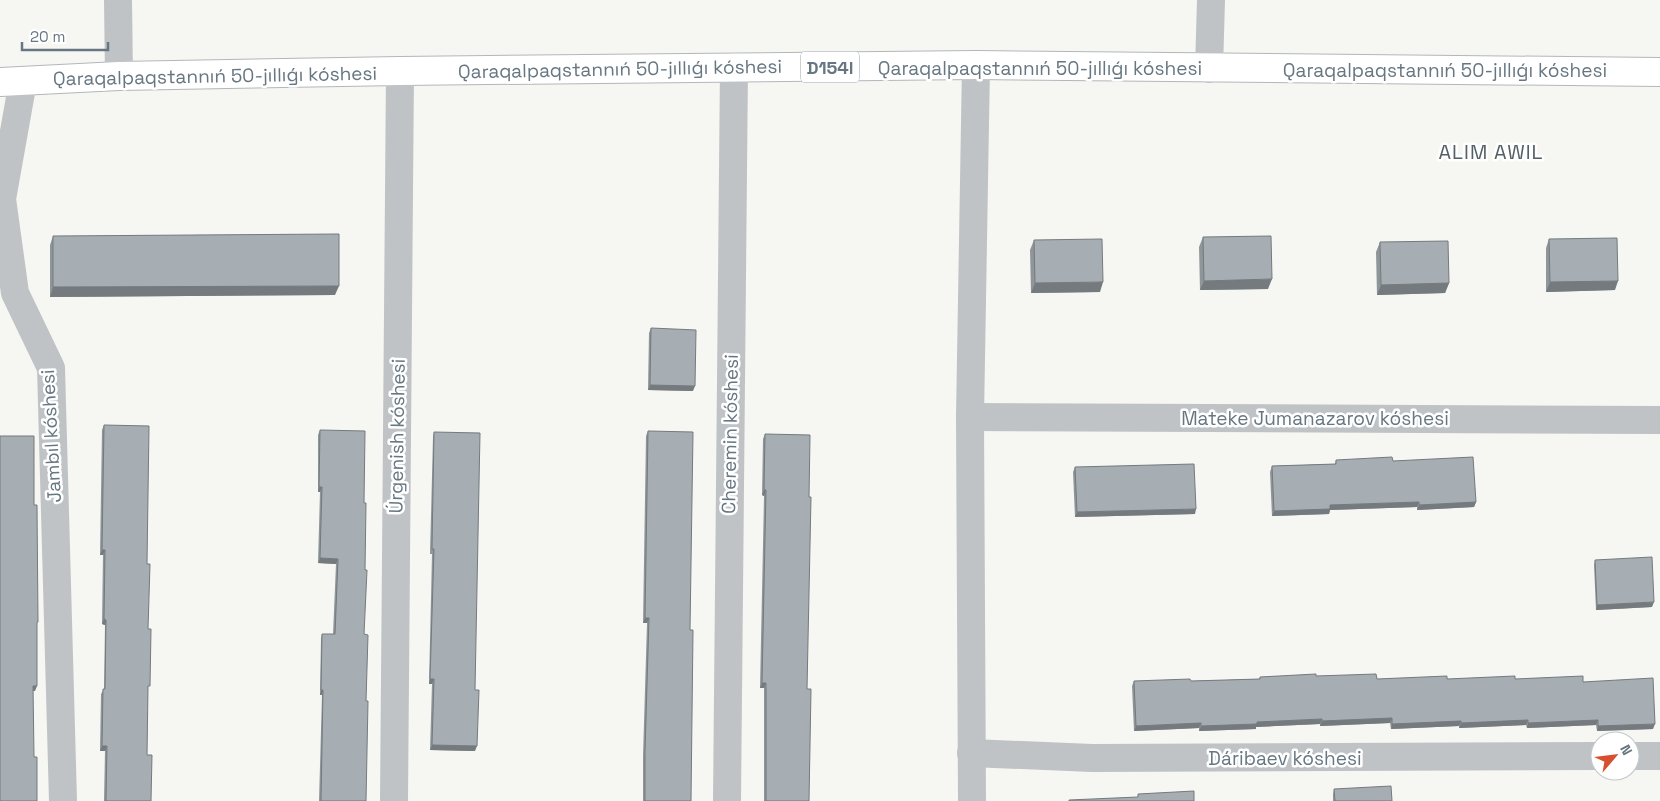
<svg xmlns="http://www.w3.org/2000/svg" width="1660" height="801" font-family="'Space Grotesk',sans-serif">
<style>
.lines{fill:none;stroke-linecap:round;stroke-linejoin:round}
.major-casing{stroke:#b3b7ba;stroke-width:30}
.minor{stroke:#bfc3c6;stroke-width:28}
.major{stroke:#fff;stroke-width:28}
.wall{fill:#8f969a}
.shaded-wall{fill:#747a7d}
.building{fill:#a6aeb3;stroke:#747a7d}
.labels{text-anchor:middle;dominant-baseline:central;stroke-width:5;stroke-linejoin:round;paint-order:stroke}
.shield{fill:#fff;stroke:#95a0a8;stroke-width:1}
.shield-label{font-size:18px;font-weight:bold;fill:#677782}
.street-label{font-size:19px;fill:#677782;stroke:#fff}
.neighbourhood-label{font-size:20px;letter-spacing:1px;fill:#546067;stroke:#fff}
</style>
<rect width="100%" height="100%" fill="#f6f6f2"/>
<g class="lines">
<g class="major-casing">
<path id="major" d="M0 82 119 76 400 71 976 65 1660 72"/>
</g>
<g class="minor">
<path d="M118 0 119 76"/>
<path d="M1209 69 1211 0"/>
<path d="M23 81 2 199 15 293 51 368 63 801"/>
<path d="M970 417 1660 420"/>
<path d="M971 753 1092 758 1600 756"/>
<path d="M1630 756H1660"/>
<path d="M394 801 400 71"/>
<path d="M727 801 734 67"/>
<path d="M972 801 970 417 976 65"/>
</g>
<use href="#major" class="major"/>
</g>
<g class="wall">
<path d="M53 236 335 295 50 297V245Z"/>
<path d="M1203 237 1268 289 1200 290 1199 247Z"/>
<path d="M1549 239 1615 290 1546 292V248Z"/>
<path d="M1034 240 1100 292 1031 293 1030 250Z"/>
<path d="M1380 242 1449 283 1445 293 1377 295 1376 252Z"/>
<path d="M651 328 693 391 648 390 649 333Z"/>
<path d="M104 425 147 564 148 629 147 755 151 801H104L105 751H100L101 694 104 689 105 625 102 624 103 555H100L102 430Z"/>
<path d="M320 430 364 503V634L366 701V801H319L322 695H320L321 639 322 634H333L336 564 318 563 320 492H318V435Z"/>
<path d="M648 431 690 630 691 801H643V756L647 623H643L646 436Z"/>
<path d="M434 432 475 690V751L430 750 432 684H429L432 554H430L433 437Z"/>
<path d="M765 434 809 497 807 689 809 801H764V688H760L764 496 762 495 763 439Z"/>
<path d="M1336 460 1393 461 1476 502 1474 507 1417 510V507L1330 510 1329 514 1272 516 1270 472 1272 466 1335 464Z"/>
<path d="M1075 467 1195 514 1075 517 1073 472Z"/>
<path d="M1595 560 1652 607 1596 610 1594 565Z"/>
<path d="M1316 676 1377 679H1515L1583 682 1653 729 1597 731 1596 725 1527 728 1526 725 1459 728V726L1391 729 1390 723 1320 726V724L1256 727V729L1199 731V728L1134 731 1132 686 1134 681H1191L1259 679 1260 677Z"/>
<path d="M1334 789 1392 801H1333V794Z"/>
</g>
<g class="shaded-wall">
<path d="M1272 279 1268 289 1200 290 1204 281Z"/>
<path d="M1618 281 1615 290 1546 292 1550 282Z"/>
<path d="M1103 282 1100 292 1031 293 1035 283Z"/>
<path d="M1449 283 1445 293 1377 295 1381 285Z"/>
<path d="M339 286 335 295 50 297 53 287Z"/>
<path d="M650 385 695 386 693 391 648 390Z"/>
<path d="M319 487H322L320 492H318Z"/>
<path d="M764 490H766L764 496 762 495Z"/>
<path d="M1419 502 1417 507 1330 510 1329 514 1272 516 1274 511 1330 505Z"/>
<path d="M1476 502 1474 507 1417 510 1419 505Z"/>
<path d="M1196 509 1195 514 1075 517 1077 512Z"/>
<path d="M102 550H105L103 555H100Z"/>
<path d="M320 558 338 559 336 564 318 563Z"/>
<path d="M1654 602 1652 607 1596 610 1597 605Z"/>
<path d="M645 618H649L647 623H643Z"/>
<path d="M104 619 106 620 105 625 102 624Z"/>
<path d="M430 679H434L432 684H429Z"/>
<path d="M762 683H766L764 688H760Z"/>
<path d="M33 686H37L35 691H32Z"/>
<path d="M321 690H323L322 695H320Z"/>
<path d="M1392 718 1390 723 1320 726 1322 721Z"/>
<path d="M1322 719 1320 724 1256 727V729L1199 731 1201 726 1257 722Z"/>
<path d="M1528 720 1526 725 1459 728 1461 723Z"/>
<path d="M1598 720 1596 725 1527 728 1528 723Z"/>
<path d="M1461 721 1459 726 1391 729 1392 724Z"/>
<path d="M1201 723 1199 728 1134 731 1136 726Z"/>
<path d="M1655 724 1653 729 1597 731 1598 726Z"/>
<path d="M432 745 477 746 475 751 430 750Z"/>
<path d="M102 746H107L105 751H100Z"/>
</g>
<g class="building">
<path d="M339 234V286L53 287V236Z"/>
<path d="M1271 236 1272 279 1204 281 1203 237Z"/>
<path d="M1617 238 1618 281 1550 282 1549 239Z"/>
<path d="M1102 239 1103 282 1035 283 1034 240Z"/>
<path d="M1448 241 1449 283 1381 285 1380 242Z"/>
<path d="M651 328 696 330 695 386 650 385Z"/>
<path d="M104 425 149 426 147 564H150L148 629H151L150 686H148L147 755H152L151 801H106L107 746H102L103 689H105L106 620 104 619 105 550H102Z"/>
<path d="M320 430 365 431 364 503H366L365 570H367L364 634 368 635 366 701H368L366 801H321L323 690H321L322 634H335L338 559 320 558 322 487H319Z"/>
<path d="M648 431 693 432 690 630H693L691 801H645V751L649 618H645Z"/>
<path d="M434 432 480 433 475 690H479L477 746 432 745 434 679H430L434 549H432Z"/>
<path d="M765 434 810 435 809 497H811L807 689H811L809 801H766V683H762L766 490H764Z"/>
<path d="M0 436H34V505H37L38 622H37V686H33L34 757H37V801H0Z"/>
<path d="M1392 457 1393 461 1473 457 1476 502 1419 505V502L1330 505V509L1274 511 1272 466 1336 464V460Z"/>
<path d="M1194 464 1196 509 1077 512 1075 467Z"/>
<path d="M1652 557 1654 602 1597 605 1595 560Z"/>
<path d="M1316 674V676L1376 674 1377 679 1447 676V679L1515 676V679L1583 676V682L1653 678 1655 724 1598 726V720L1528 723V720L1461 723V721L1392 724V718L1322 721V719L1257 722V724L1201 726V723L1136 726 1134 681 1190 679 1191 681 1260 679V677Z"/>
<path d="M1391 786 1392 801H1335L1334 789Z"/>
<path d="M1194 791V801H1069V800L1138 797V794Z"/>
</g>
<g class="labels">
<rect class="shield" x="801" y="51.5" width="58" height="31" rx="4"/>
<g class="shield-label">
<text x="830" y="67">D154l</text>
</g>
<g class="street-label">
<text x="1040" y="68">Qaraqalpaqstannıń 50-jıllıǵı kóshesi</text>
<text transform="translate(620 69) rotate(-1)">Qaraqalpaqstannıń 50-jıllıǵı kóshesi</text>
<text x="1445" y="70">Qaraqalpaqstannıń 50-jıllıǵı kóshesi</text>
<text transform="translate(215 76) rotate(-1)">Qaraqalpaqstannıń 50-jıllıǵı kóshesi</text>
<text x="1315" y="418">Mateke Jumanazarov kóshesi</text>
<text transform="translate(730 434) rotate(-89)">Cheremin kóshesi</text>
<text transform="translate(51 436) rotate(-93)">Jambıl kóshesi</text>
<text transform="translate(397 436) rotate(-89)">Úrgenish kóshesi</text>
<text x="1285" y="758">Dáribaev kóshesi</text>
</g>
<g class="neighbourhood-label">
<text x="1491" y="152">ALIM AWIL</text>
</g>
</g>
<g transform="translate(1615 756) rotate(62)"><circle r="24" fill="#ffffff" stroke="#c2c9cd"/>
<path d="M0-4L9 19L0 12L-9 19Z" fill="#d84f30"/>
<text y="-8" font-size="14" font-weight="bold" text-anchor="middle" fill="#677782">N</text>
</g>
<path d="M22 42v8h86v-8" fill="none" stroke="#677782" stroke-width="2.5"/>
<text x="30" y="42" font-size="15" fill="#677782" stroke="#ffffff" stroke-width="4" paint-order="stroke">20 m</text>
</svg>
